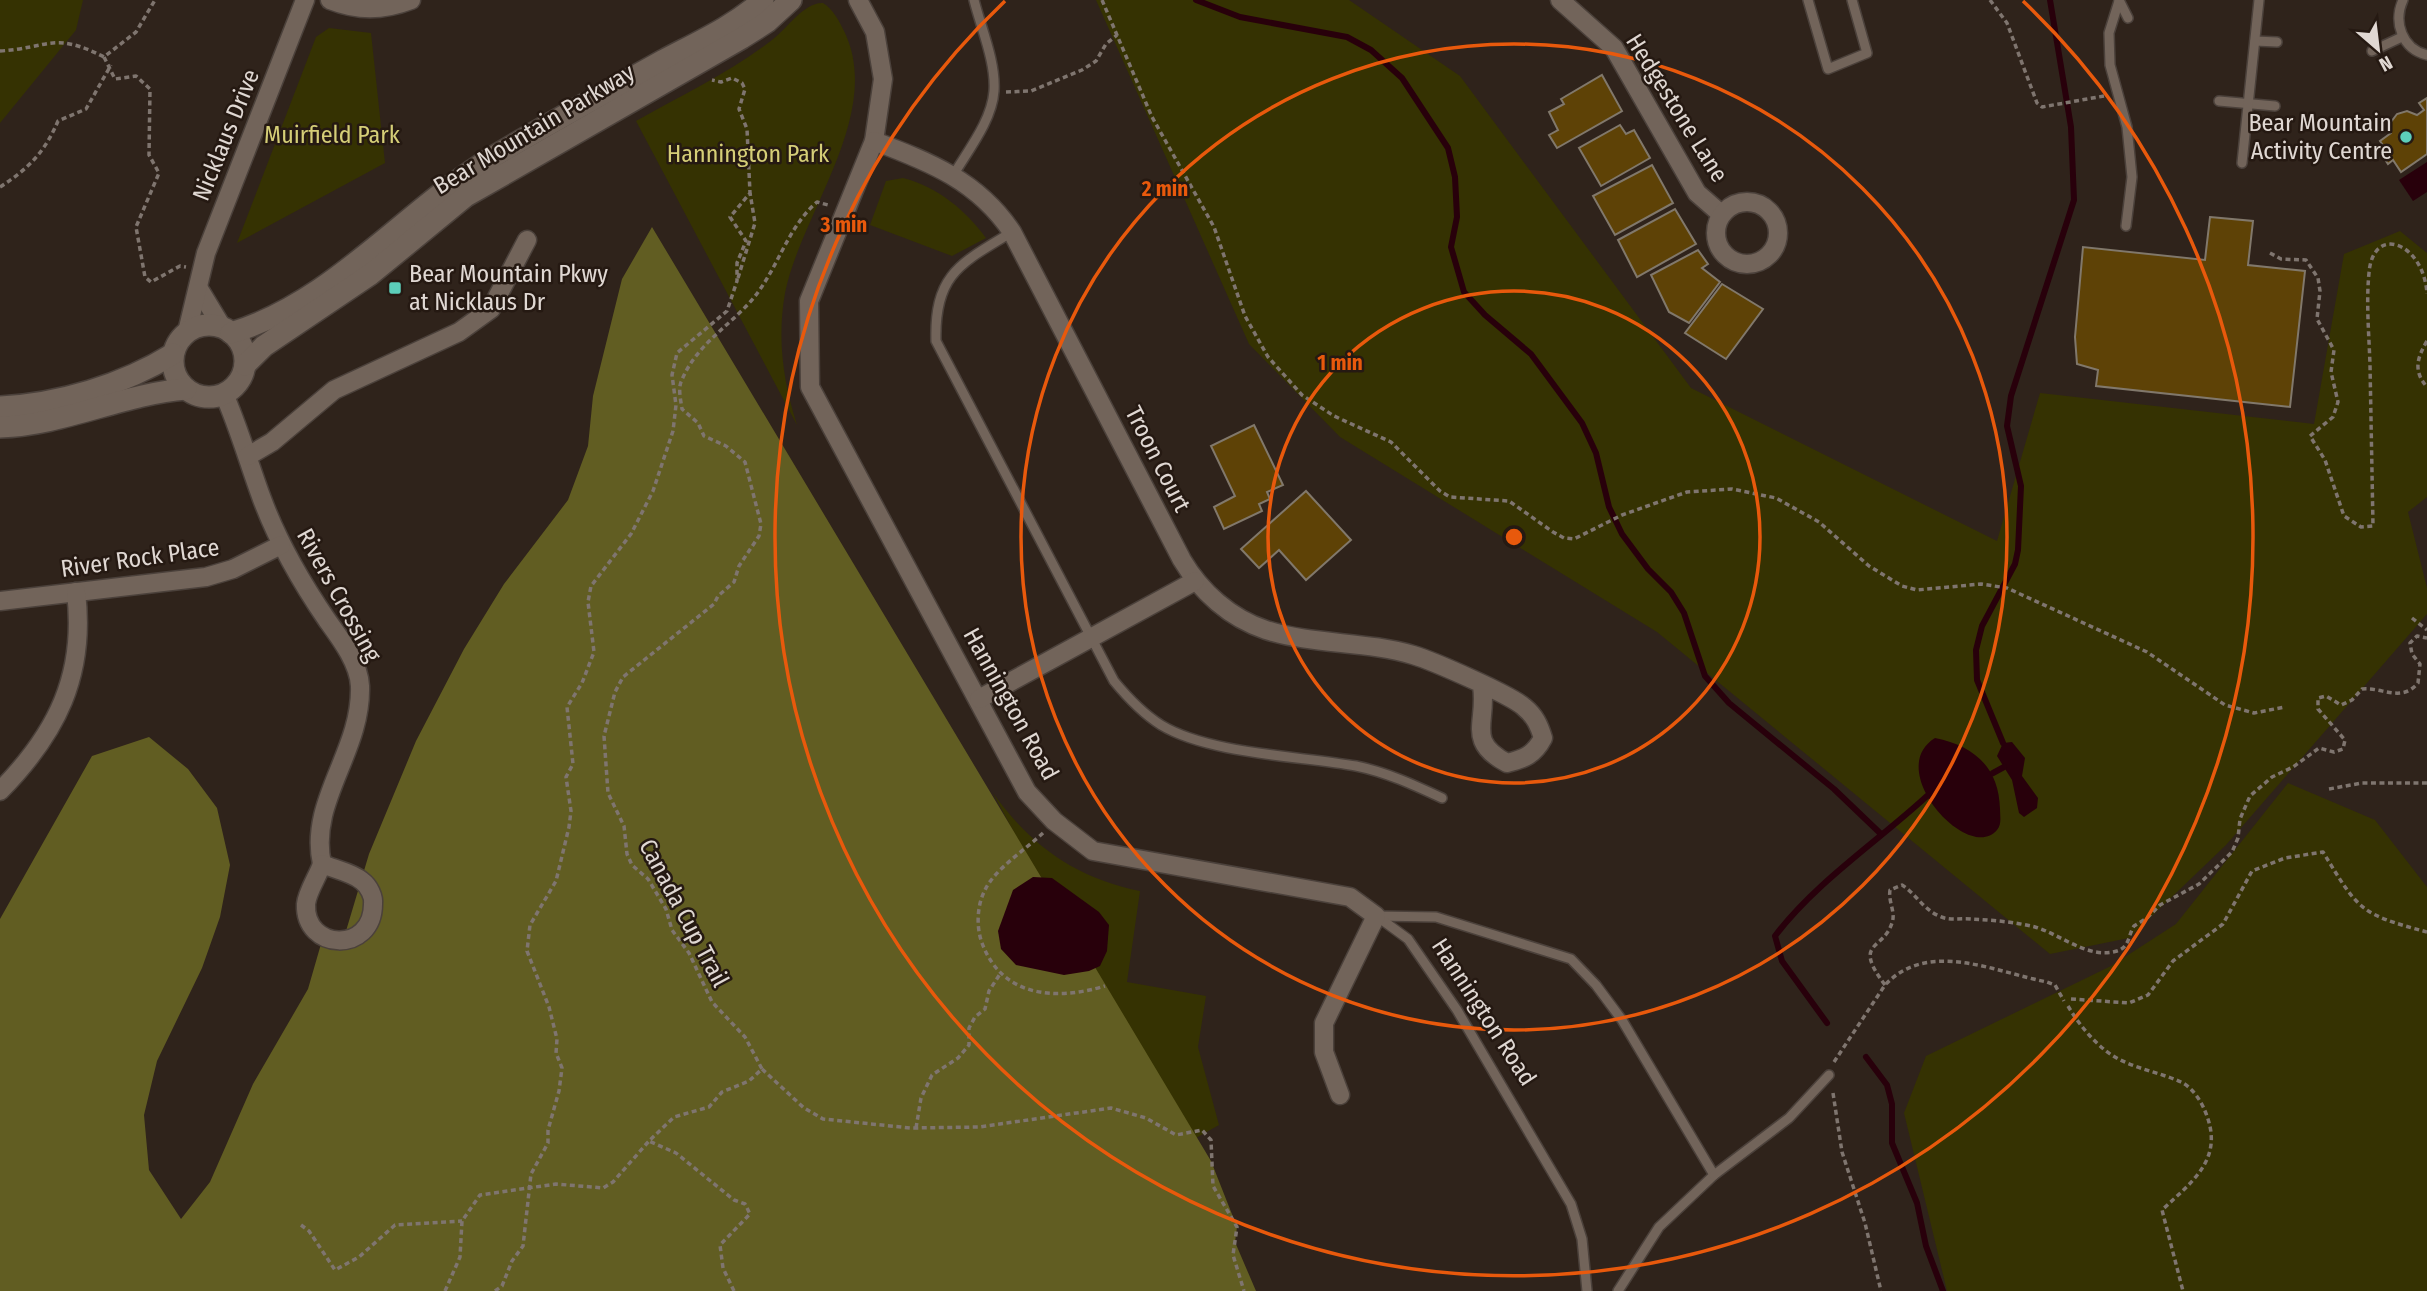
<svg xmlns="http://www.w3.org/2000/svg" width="2427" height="1291" font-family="'Fira Sans Condensed',sans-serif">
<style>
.green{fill:#353202}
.forest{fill:#615d22}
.water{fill:#28000b}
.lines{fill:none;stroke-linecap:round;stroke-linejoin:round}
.stream{stroke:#28000b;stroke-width:6}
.building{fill:#5e4206;stroke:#81786b;stroke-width:2}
.lane-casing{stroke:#4b413b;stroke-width:12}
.street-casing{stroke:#4b413b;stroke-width:21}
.secondary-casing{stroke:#4b413b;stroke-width:24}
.path{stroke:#7f756f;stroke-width:3.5;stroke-dasharray:5 3.5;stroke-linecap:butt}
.lane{stroke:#72645a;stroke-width:9}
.street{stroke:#72645a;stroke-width:18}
.secondary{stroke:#72645a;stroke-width:21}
.ring{fill:none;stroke:#e8590c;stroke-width:3.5}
.poi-dot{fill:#5cceba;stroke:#251912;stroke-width:2.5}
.labels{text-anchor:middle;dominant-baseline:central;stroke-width:5;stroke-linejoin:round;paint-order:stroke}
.street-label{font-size:24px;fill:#e0d8d3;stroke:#251912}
.poi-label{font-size:24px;fill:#e0d8d3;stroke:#251912;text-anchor:end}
.park-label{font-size:24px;fill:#d5ce77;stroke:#251912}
.centre{fill:#e8590c;stroke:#251912;stroke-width:3.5}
.ring-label{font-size:21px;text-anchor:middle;font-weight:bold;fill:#e8590c;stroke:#251912;stroke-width:5;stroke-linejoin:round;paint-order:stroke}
</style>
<rect width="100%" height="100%" fill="#2f231b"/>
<g class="green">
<path d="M0 0H83L76 30 0 123Z"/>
<path d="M1096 0H1349L1460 76 1691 388 1997 541 2040 393 2314 424 2344 254 2400 231 2427 253V497L2408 512 2427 588V614L2226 845 2129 938 2050 954 1657 632 1340 437 1249 344Z"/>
<path d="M823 3C834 10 839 21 845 33 883 115 801 213 785 293 777 339 783 381 797 425L636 121C682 95 731 72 772 40 787 29 804 2 823 3Z"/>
<path d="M329 28 371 33 385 163 237 243 316 37Z"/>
<path d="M903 178C938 187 965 210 986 238L952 256 870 225 886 181Z"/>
<path d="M2288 783 2375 820 2427 887V1291H1947L1904 1113 1926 1056 2111 966 2176 924Z"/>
<path d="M993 793C1031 846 1076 878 1140 891L1127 982 1206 996 1198 1047 1219 1125 1180 1147Z"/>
</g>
<path class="forest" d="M652 227 1211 1161 1237 1227 1235 1242 1256 1291H0V919L92 756 149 737 188 769 217 808 230 865 220 917 202 968 157 1061 144 1115 149 1170 181 1219 210 1182 253 1084 308 989 323 937 343 941 369 854 416 741 464 649 504 584 568 500 588 446 593 396 622 279Z"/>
<g class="water">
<path d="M2427 162V192L2413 201 2399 180Z"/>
<path d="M1935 738C1974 746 1999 767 2000 809 2000 816 2002 824 1997 830 1969 864 1883 770 1935 738Z"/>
<path d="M2012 742 2025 758 2022 776 2038 798 2037 808 2024 817 2019 813 2012 780 1997 756 2003 743Z"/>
<path d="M1033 877 1052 878 1099 912 1109 925 1107 951 1100 966 1089 971 1064 975 1016 965 1001 949 998 931 1013 890Z"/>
</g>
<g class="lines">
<g class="stream">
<path d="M1196 0 1240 17 1347 37 1371 50 1402 78 1448 148 1455 177 1457 217 1451 247 1464 292 1485 315 1531 354 1582 423 1596 453 1609 507 1622 534 1648 569 1671 592 1684 613 1705 676 1729 703 1834 789 1881 834"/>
<path d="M2003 743 1977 680 1976 650 1982 626 2015 564 2018 550 2021 486 2007 426 2011 396 2074 200 2071 127 2050 0"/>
<path d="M1993 773 2004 767"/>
<path d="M1827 1023 1782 961 1775 936C1816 882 1877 842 1927 796"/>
<path d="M1866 1057 1887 1085 1892 1104V1143L1917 1203 1926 1246 1943 1291"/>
</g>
</g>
<g class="building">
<path d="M1602 75 1622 111 1557 148 1549 135 1558 130 1549 112 1564 104 1561 99Z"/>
<path d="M2427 98V154L2401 172 2393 160 2388 164 2382 155 2387 151 2380 141 2391 133V122L2397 114 2407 111 2417 115 2424 110 2419 103Z"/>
<path d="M1620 125 1626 134 1634 130 1650 158 1601 186 1579 148Z"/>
<path d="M1652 165 1673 203 1615 235 1593 196Z"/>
<path d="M1675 209 1696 244 1637 277 1618 240Z"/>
<path d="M2210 217 2253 221 2248 265 2305 271 2290 407 2096 386 2098 370 2077 364 2075 337 2083 247 2205 260Z"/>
<path d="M1698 250 1708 264 1702 268 1720 282 1689 323 1669 312 1651 275Z"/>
<path d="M1722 284 1763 309 1726 359 1685 333Z"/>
<path d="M1254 425 1283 485 1267 492 1270 499 1259 504 1262 511 1224 529 1214 507 1235 496 1211 446Z"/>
<path d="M1306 491 1351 540 1306 580 1279 550 1259 568 1241 549Z"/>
</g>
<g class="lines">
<g class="lane-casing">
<g id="lane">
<path d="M1808 0 1828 69 1867 53 1852 0"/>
<path d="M2119 0 2128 18"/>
<path d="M2403 0C2393 22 2402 49 2427 55"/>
<path d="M2119 1 2109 33 2110 65 2127 127 2132 177 2126 226"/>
<path d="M2255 41 2277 42"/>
<path d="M2372 51 2402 37"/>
<path d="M2219 101 2275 106"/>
<path d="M2242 163 2259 0"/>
<path d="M954 174C969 149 992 120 994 91 996 62 981 28 974 0"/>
<path d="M1012 232C961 263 934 274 936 341L1114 681C1128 698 1142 713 1161 725 1209 754 1300 756 1356 766 1386 772 1414 785 1442 798"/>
<path d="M1376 916 1436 917 1571 959 1596 985 1622 1020 1714 1175 1659 1227 1618 1291"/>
<path d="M1378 917 1408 939 1457 1010 1571 1204 1582 1239 1587 1291"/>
<path d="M1714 1175 1789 1118 1829 1075"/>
</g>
</g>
<g class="street-casing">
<g id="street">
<path d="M330 0C358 11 382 11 411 0"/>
<path d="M858 0 875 32 883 79 874 141 809 301 810 387 1027 792 1054 821 1093 851 1350 897 1376 916 1324 1023V1052L1340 1095"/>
<path d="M1560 0 1614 48 1697 193 1721 214"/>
<path d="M874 141C930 162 978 181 1012 232L1182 560C1201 592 1230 618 1266 630 1313 645 1366 641 1413 655 1433 661 1511 695 1524 707 1535 716 1539 725 1543 738 1534 755 1524 759 1507 763 1465 741 1488 722 1482 686"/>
<circle cx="1747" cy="233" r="31"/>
<path d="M199 289 222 327"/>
<path d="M187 332 206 253 305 0"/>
<path d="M224 394C239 428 249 464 262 499 278 542 301 582 327 620 340 638 359 663 360 686 362 752 308 801 322 864"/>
<path d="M248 456 272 442 334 390 459 332 491 309 527 240"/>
<path d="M0 601 206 577 233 569 281 545"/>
<path d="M979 699 1195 581"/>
<path d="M0 791C57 733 86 675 76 592"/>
<path d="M322 864C334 869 353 873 362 881 369 886 374 897 373 904 373 954 304 951 306 904 307 892 318 876 322 864Z"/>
</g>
</g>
<g class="secondary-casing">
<g id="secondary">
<circle cx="209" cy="361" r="36"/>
<path d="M231 333C334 302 404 211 493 157 549 123 607 92 664 60 698 42 734 26 763 0"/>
<path d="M245 365 264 346 371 274 466 196 742 38 767 22 791 0"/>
<path d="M0 407C59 404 123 385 173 354"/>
<path d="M0 427C64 425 122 394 186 389"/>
</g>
</g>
<g class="path">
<path d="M1102 0 1152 117 1214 227 1245 316 1268 357 1302 395 1334 416 1391 442 1440 491 1450 497 1509 501 1553 532 1564 538 1574 539 1622 515 1687 492 1732 489 1776 498 1819 522 1869 566 1902 586 1917 590 1981 584 2007 588 2147 652 2225 705 2254 713 2285 707"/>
<path d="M1990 0 2007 23 2037 103 2042 107 2104 96"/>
<path d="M0 51C49 48 53 31 104 57L136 32 155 0"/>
<path d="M104 57 115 79 136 76 150 89 149 155 159 173 136 227 145 277 151 282 180 266 186 267"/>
<path d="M1006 92 1031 91 1082 70 1096 61 1106 44 1117 35"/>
<path d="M0 187C28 169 45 152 58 121L86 109 111 65"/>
<path d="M2270 253 2281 259 2306 260 2318 278 2320 291 2317 319 2334 350 2331 372 2338 402 2333 417 2310 436 2325 460 2344 516 2361 527 2373 526C2372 472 2371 419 2370 365 2369 334 2366 303 2369 273 2373 223 2424 243 2427 294"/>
<path d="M738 278 755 223 750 193"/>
<path d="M2427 341C2417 358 2413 371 2427 387"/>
<path d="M2412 618 2427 630"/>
<path d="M2329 789 2362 783H2427"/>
<path d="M1043 833C1026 849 994 870 985 890 977 905 976 927 982 943 1002 997 1055 1001 1105 986"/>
<path d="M1885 985C1852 941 1883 951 1892 923 1896 912 1888 902 1890 890L1902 885C1916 894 1923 909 1939 916 1949 921 1960 918 1971 919 1992 920 2015 922 2035 927 2060 934 2089 960 2117 951 2130 947 2128 935 2134 926L2147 918 2160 905 2199 884 2232 852 2238 838 2240 819 2250 796 2272 777 2293 767 2319 748 2334 752 2343 749 2345 740 2318 709V698L2326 696 2341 705 2352 700 2362 689C2383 687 2401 703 2418 683L2420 664 2412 654 2410 643 2417 636 2427 638"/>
<path d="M2071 999 2129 1003 2148 995 2173 961 2223 924 2252 871 2285 858 2323 852C2359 911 2360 914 2427 932"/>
<path d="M2068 1006C2078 1023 2091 1039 2106 1051 2128 1068 2157 1071 2181 1082 2192 1087 2201 1101 2205 1111 2225 1158 2194 1180 2162 1210L2183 1291"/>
<path d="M1834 1062 1885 985C1928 939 1995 972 2047 982L2055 985 2064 1001"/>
<path d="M762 1069 804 1108 823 1119 910 1128 979 1127 1111 1108 1146 1118 1176 1135 1202 1130 1211 1140 1213 1186 1237 1227 1233 1255 1244 1291"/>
<path d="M1833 1093 1842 1152 1865 1223 1881 1291"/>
<path d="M916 1128 921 1098 932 1075 958 1058 969 1045V1028L975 1017 985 1009 989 991 1000 974"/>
<path d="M301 1225 309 1231 335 1270 359 1257 395 1225 462 1221"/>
<path d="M445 1291 460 1257 462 1221 480 1195 556 1184 603 1188 613 1182 649 1141"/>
<path d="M495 1291 502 1286 512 1261 523 1246 531 1174 548 1143V1130L559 1091 562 1068 556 1053 557 1039 549 1007 527 951 530 925 556 881 569 827 571 811 566 777 573 764 567 707 582 683 594 652 588 602 591 586 631 534 653 491 673 431 676 405 672 375 677 353 727 311 737 281V263L746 241 730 217 750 193 747 129 739 109 745 89 742 83 732 78 721 82 712 80"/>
<path d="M734 1291 723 1268 720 1245 750 1214 745 1204 734 1200 676 1153 649 1141 674 1117 709 1107 722 1092 749 1081 762 1069 745 1037 712 1002 689 953 672 930 666 909 648 879 632 865 627 854 624 826 608 793 604 736 615 692 623 677 714 604 718 596 734 582 739 566 759 536 761 524 745 462 726 446 704 436 698 423 682 409C681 401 678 390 681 382 695 346 727 328 751 301 778 270 786 229 817 202L828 205"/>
</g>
<use href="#lane" class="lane"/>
<use href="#street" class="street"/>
<use href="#secondary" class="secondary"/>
</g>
<g class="ring">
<circle cx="1514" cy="537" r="246"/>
<circle cx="1514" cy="537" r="493"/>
<path d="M2023 1A739 739 0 1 1 1005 1"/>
</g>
<g class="poi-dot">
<circle cx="2406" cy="137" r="7"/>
<rect x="388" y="281" width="14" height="14" rx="3.5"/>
</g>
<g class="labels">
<g class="street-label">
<text transform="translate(1677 108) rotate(58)">Hedgestone Lane</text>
<text transform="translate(534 129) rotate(-31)">Bear Mountain Parkway</text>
<text transform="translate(226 135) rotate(-68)">Nicklaus Drive</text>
<text transform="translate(1158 459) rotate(63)">Troon Court</text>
<text transform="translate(140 558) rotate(-8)">River Rock Place</text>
<text transform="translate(339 595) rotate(61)">Rivers Crossing</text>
<text transform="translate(1011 704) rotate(61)">Hannington Road</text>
<text transform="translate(684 913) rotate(62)">Canada Cup Trail</text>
<text transform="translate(1484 1012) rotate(57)">Hannington Road</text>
</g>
<g class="poi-label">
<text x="2392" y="123">Bear Mountain<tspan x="2392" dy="28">Activity Centre</tspan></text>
<text x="409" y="274" text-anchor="start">Bear Mountain Pkwy<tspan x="409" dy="28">at Nicklaus Dr</tspan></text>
</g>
<g class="park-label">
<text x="332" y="135">Muirfield Park</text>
<text x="748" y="154">Hannington Park</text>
</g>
</g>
<circle cx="1514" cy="537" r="10" class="centre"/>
<g class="ring-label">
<text x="1165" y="196">2 min</text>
<text x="844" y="232">3 min</text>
<text x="1340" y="370">1 min</text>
</g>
<g transform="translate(2378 49) rotate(152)" stroke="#251912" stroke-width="5" paint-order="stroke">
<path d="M0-5L12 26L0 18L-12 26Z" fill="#e0d8d3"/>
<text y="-10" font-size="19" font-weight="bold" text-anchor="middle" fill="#e0d8d3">N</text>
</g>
</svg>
